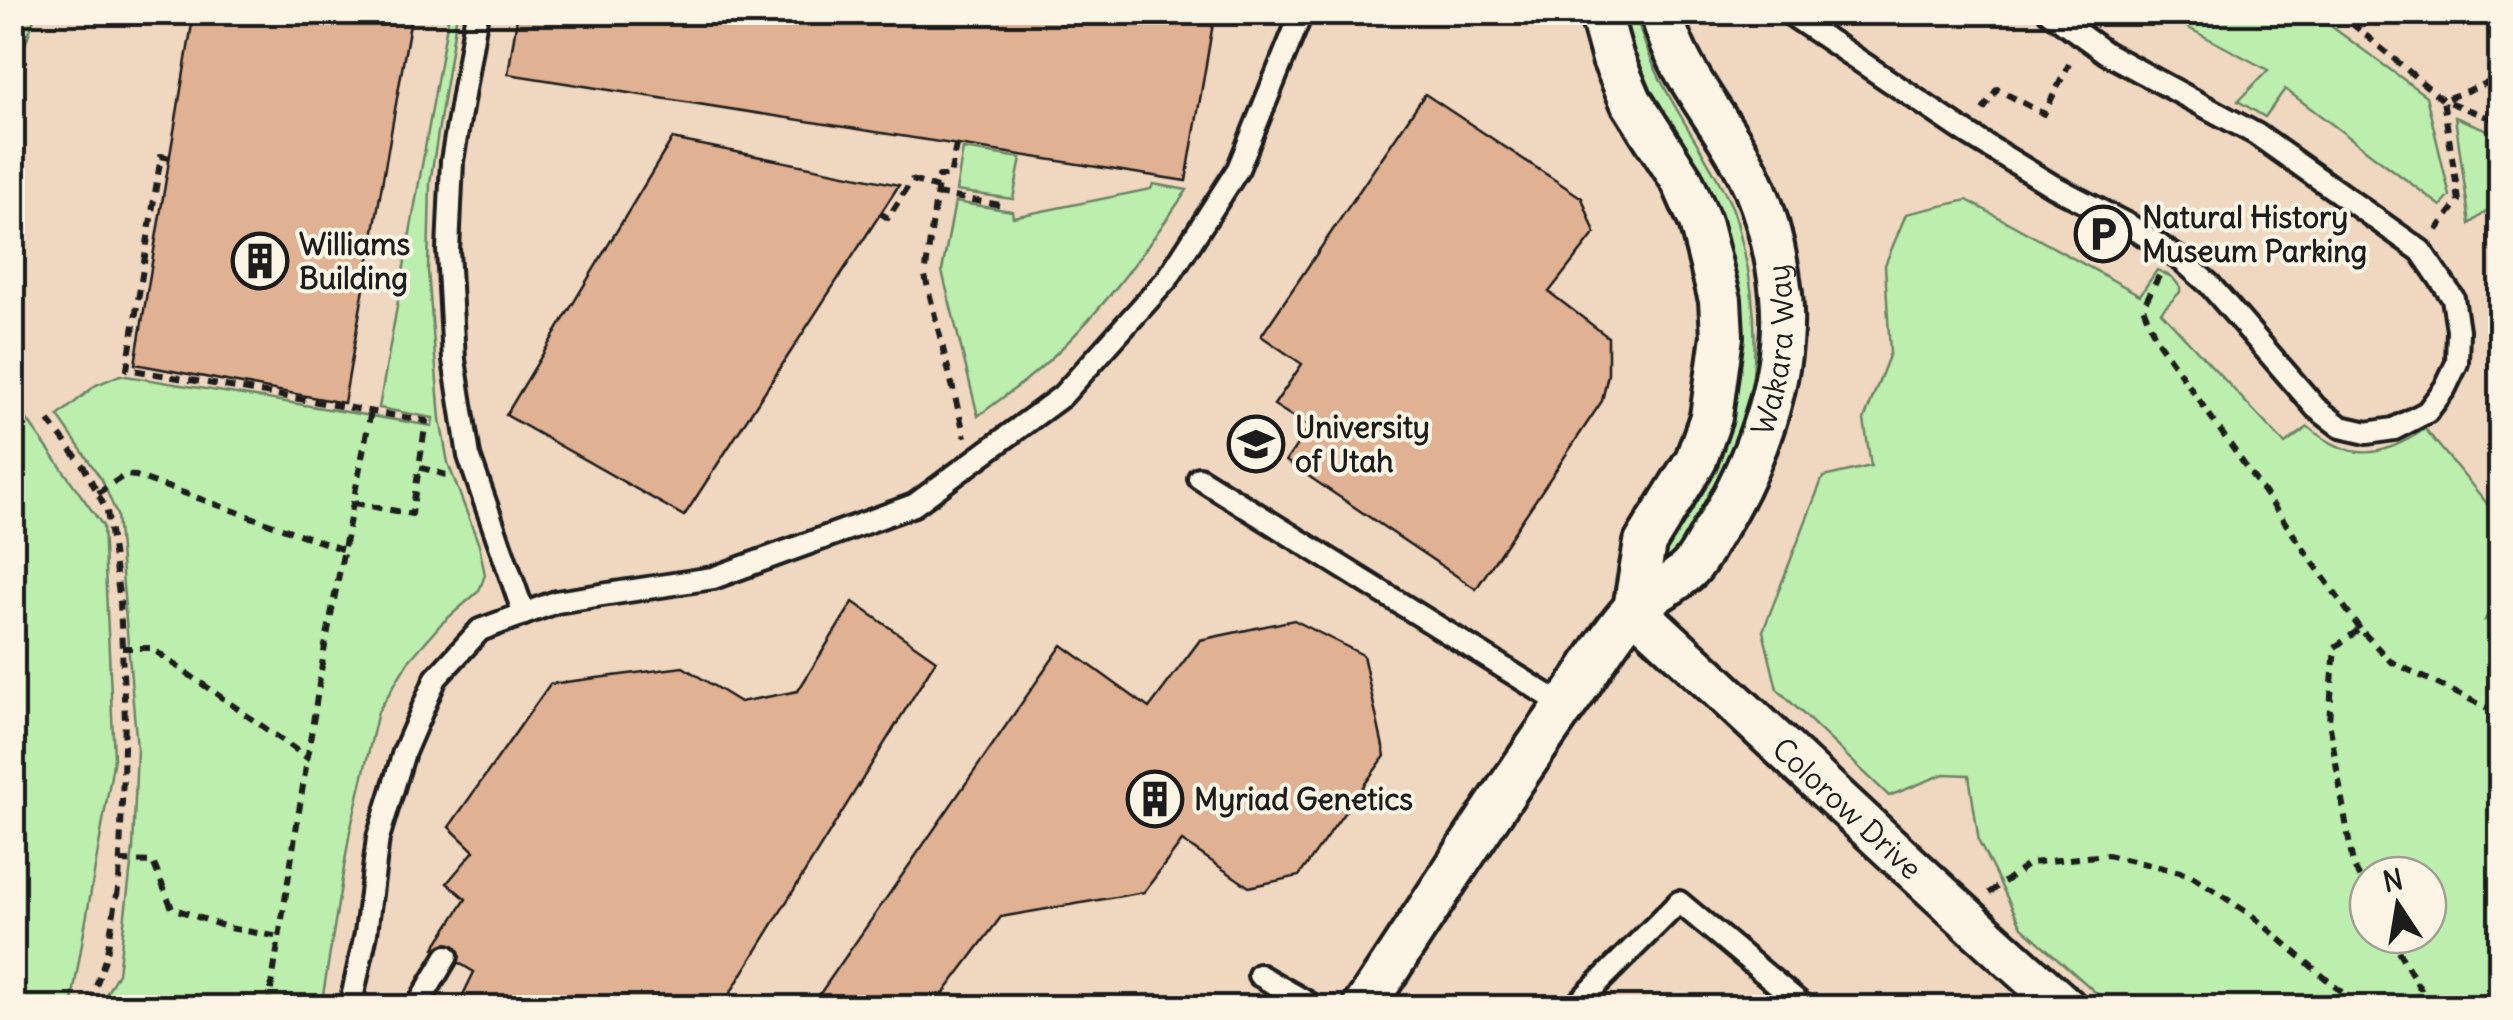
<svg xmlns="http://www.w3.org/2000/svg" width="2513" height="1020" font-family="Delius,sans-serif">
<style>
.built{fill:#efd7c0;fill-rule:evenodd}
.green{fill:#bceeae;stroke:#6c8565;stroke-width:2.5;fill-rule:evenodd}
.building{fill:#e0b192;stroke:#1c1c1c;stroke-width:2.5}
.lines{fill:none;stroke-linecap:round;stroke-linejoin:round}
.lane-casing{stroke:#1c1c1c;stroke-width:28}
.street-casing{stroke:#1c1c1c;stroke-width:48}
.path{stroke:#1c1c1c;stroke-width:6;stroke-dasharray:10 8;stroke-linecap:butt}
.lane{stroke:#fcf5e5;stroke-width:20}
.street{stroke:#fcf5e5;stroke-width:40}
.labels{text-anchor:middle;dominant-baseline:central;stroke-width:8;stroke-linejoin:round;paint-order:stroke}
.poi-label{font-size:30px;font-weight:bold;fill:#1c1c1c;stroke:#fcf5e5;text-anchor:start}
.street-label{font-size:30px;fill:#1c1c1c;stroke:#fcf5e5}
</style>
<rect width="100%" height="100%" fill="#f6e7d4"/>
<filter id="ink" filterUnits="userSpaceOnUse"><feTurbulence type="fractalNoise" baseFrequency=".01" numOctaves="2"/><feDisplacementMap in="SourceGraphic" scale="20" xChannelSelector="R" yChannelSelector="G"/><feConvolveMatrix kernelMatrix="1 2 1 2 8 2 1 2 1" color-interpolation-filters="sRGB"/></filter>
<g filter="url(#ink)">
<path class="built" d="M12 13H2500V1007H13ZM2368 875H2428V935H2368Z"/>
<g class="green">
<path d="M13 12 36 13 13 79 12 13Z"/>
<path d="M449 13H457L430 183 428 270 440 419 448 463 479 545 485 575 479 591 441 624 408 662 378 712 350 831 321 1007H99L118 973 133 849 137 749 117 515 102 480 58 416 96 385 120 375 432 426 433 418 379 408Z"/>
<path d="M1612 13H1636C1651 83 1699 138 1730 203 1736 214 1738 227 1741 239 1762 318 1760 402 1726 478 1713 507 1690 534 1673 561L1660 558 1729 386 1664 138Z"/>
<path d="M2160 13H2313L2426 96 2450 196 2441 206 2285 89 2265 117 2238 101 2268 70Z"/>
<path d="M2455 117 2500 135V201L2470 224Z"/>
<path d="M963 149 1021 158 1013 199 956 191Z"/>
<path d="M1153 184 1187 190C1143 254 1098 318 1039 369 1020 386 998 401 978 416L942 271 955 202 1012 211 1013 217 1151 189Z"/>
<path d="M1967 200 2140 295 2157 270 2172 277 2180 287V292L2161 312 2285 444 2308 427C2351 462 2380 459 2425 429L2500 519V590L2485 620 2500 617V1007H2112L2022 927 1979 842 1969 775 1944 774 1889 796 1777 689 1763 631 1823 477 1871 466 1864 420 1890 353 1885 265 1906 214ZM2368 875H2428V935H2368Z"/>
<path d="M13 400 103 526 114 758 71 1007H13Z"/>
</g>
<g class="building">
<path d="M194 12H412L344 403 135 364Z"/>
<path d="M518 12H1215L1186 181 508 74Z"/>
<path d="M1425 94 1582 198 1595 233 1549 292 1608 337V374L1602 401 1476 589 1286 461 1309 427 1274 405 1302 364 1261 336Z"/>
<path d="M672 139 899 185 684 516 506 415Z"/>
<path d="M853 602 936 660 721 1008H463L461 999 474 972 434 948 466 899 447 883 474 851 449 827 550 684 683 667 740 702 798 691Z"/>
<path d="M1294 620 1363 655 1385 756 1299 876 1249 887 1182 841 1144 892 1001 917 937 1002 944 1008H810L1062 645 1149 708 1200 640Z"/>
</g>
<g class="lines">
<g class="lane-casing">
<g id="lane">
<path d="M477 12 452 161 448 250 454 360 469 456 524 614"/>
<path d="M1787 12 1968 134 2053 186 2132 227 2184 262 2209 284 2316 408 2341 427 2367 433 2394 429 2427 412 2445 388 2457 363 2458 330 2453 298 2421 251 2256 134 2106 53 2049 12"/>
<path d="M1199 478 1565 706"/>
<path d="M1259 975 1317 1008"/>
<path d="M350 1008 366 933 378 838 404 752 436 678 480 630 556 602 713 578 914 505 1062 396 1168 278 1238 169 1302 12"/>
<path d="M416 1008 447 956"/>
<path d="M1573 1008 1679 902 1806 1008"/>
</g>
</g>
<g class="street-casing">
<g id="street">
<path d="M1600 12 1613 59 1631 101 1682 181 1700 222 1720 300 1722 336 1711 417 1696 460 1645 543 1634 609"/>
<path id="s1" d="M1634 609C1778 742 1919 878 2066 1008"/>
<path id="s2" d="M1363 1008C1431 905 1497 801 1569 700 1588 674 1612 630 1635 608 1651 593 1674 585 1690 568 1698 560 1704 547 1710 537 1754 468 1789 378 1781 294 1776 249 1763 197 1740 158 1712 109 1675 68 1661 12"/>
</g>
</g>
<g class="path">
<path d="M2338 12 2443 100 2500 122"/>
<path d="M1983 110 1997 89 2044 114 2069 64"/>
<path d="M956 145 950 176H939L925 276 965 437"/>
<path d="M170 158 161 156 127 369 426 421 419 467 446 475"/>
<path d="M936 194 1007 206"/>
<path d="M880 213 888 218 912 180 937 188"/>
<path d="M2437 230 2459 201 2443 100 2500 78"/>
<path d="M2159 276 2143 307 2156 339 2360 629"/>
<path d="M49 421 84 467 107 511 120 601 125 720 119 883 107 953 89 1008"/>
<path d="M98 493 125 475 136 476 344 550"/>
<path d="M354 503 412 514 419 467"/>
<path d="M122 648H151L309 759"/>
<path d="M120 861 153 862 172 908 229 928 280 937"/>
<path d="M1989 893 2030 863 2107 855 2189 874 2254 917 2360 1008"/>
<path d="M2368 893 2353 865 2329 721 2335 647 2360 629 2390 661 2500 714"/>
<path d="M2389 935 2421 990 2424 1008"/>
<path d="M268 1008 325 646 371 411"/>
</g>
<use href="#lane" class="lane"/>
<use href="#street" class="street"/>
</g>
</g>
<defs>
<g id="parking-ring" transform="scale(2.875)"><circle r="9.5" fill="#fcf5e5" stroke="#1c1c1c" stroke-width="1.5"/><path d="M-3.5-5.5H1a3.5 3.5 0 0 1 0 7H-1V5.5H-3.5ZM-1-3.4V-.6H.8a1.4 1.4 0 0 0 0-2.8Z" fill="#1c1c1c"/></g>
<g id="building-ring" transform="scale(2.875)"><circle r="9.5" fill="#fcf5e5" stroke="#1c1c1c" stroke-width="1.5"/><path d="M-4-6H4V6H1V3H-1V6H-4ZM-2.5-4.3h1.7v1.8h-1.7ZM.8-4.3h1.7v1.8H.8ZM-2.5-1h1.7V.8h-1.7ZM.8-1h1.7V.8H.8Z" fill="#1c1c1c"/></g>
<g id="university-ring" transform="scale(2.875)"><circle r="9.5" fill="#fcf5e5" stroke="#1c1c1c" stroke-width="1.5"/><path d="M0-5L7-2L0 1L-7-2ZM-4 1L0 2.5L4 1V4Q0 6-4 4Z" fill="#1c1c1c"/></g>
</defs>
<g fill-rule="evenodd">
<use href="#parking-ring" x="2103" y="234"/>
<use href="#building-ring" x="260" y="261"/>
<use href="#university-ring" x="1256" y="444"/>
<use href="#building-ring" x="1155" y="799"/>
</g>
<g class="labels">
<g class="poi-label">
<text x="2142" y="217">Natural History<tspan x="2142" dy="34">Museum Parking</tspan></text>
<text x="299" y="244">Williams<tspan x="299" dy="34">Building</tspan></text>
<text x="1295" y="427">University<tspan x="1295" dy="34">of Utah</tspan></text>
<text x="1194" y="799">Myriad Genetics</text>
</g>
<g class="street-label">
<text stroke="none"><textPath href="#s2" startOffset="790">Wakara Way</textPath></text>
<text stroke="none"><textPath href="#s1" startOffset="292">Colorow Drive</textPath></text>
</g>
</g>
<rect width="2513" height="1020" fill="none" stroke="#fcf5e5" stroke-width="50"/>
<rect x="25" y="25" width="2463" height="970" fill="none" stroke="#1c1c1c" stroke-width="4" filter="url(#ink)"/>
<g transform="translate(2398 905) rotate(348)"><circle r="48" fill="#fcf5e5" stroke="#a29e95" stroke-width="2.5"/>
<path d="M0-8L18 38L0 25L-18 38Z" fill="#1c1c1c"/>
<text y="-15" font-size="28" font-weight="bold" text-anchor="middle" fill="#1c1c1c">N</text>
</g>
</svg>
